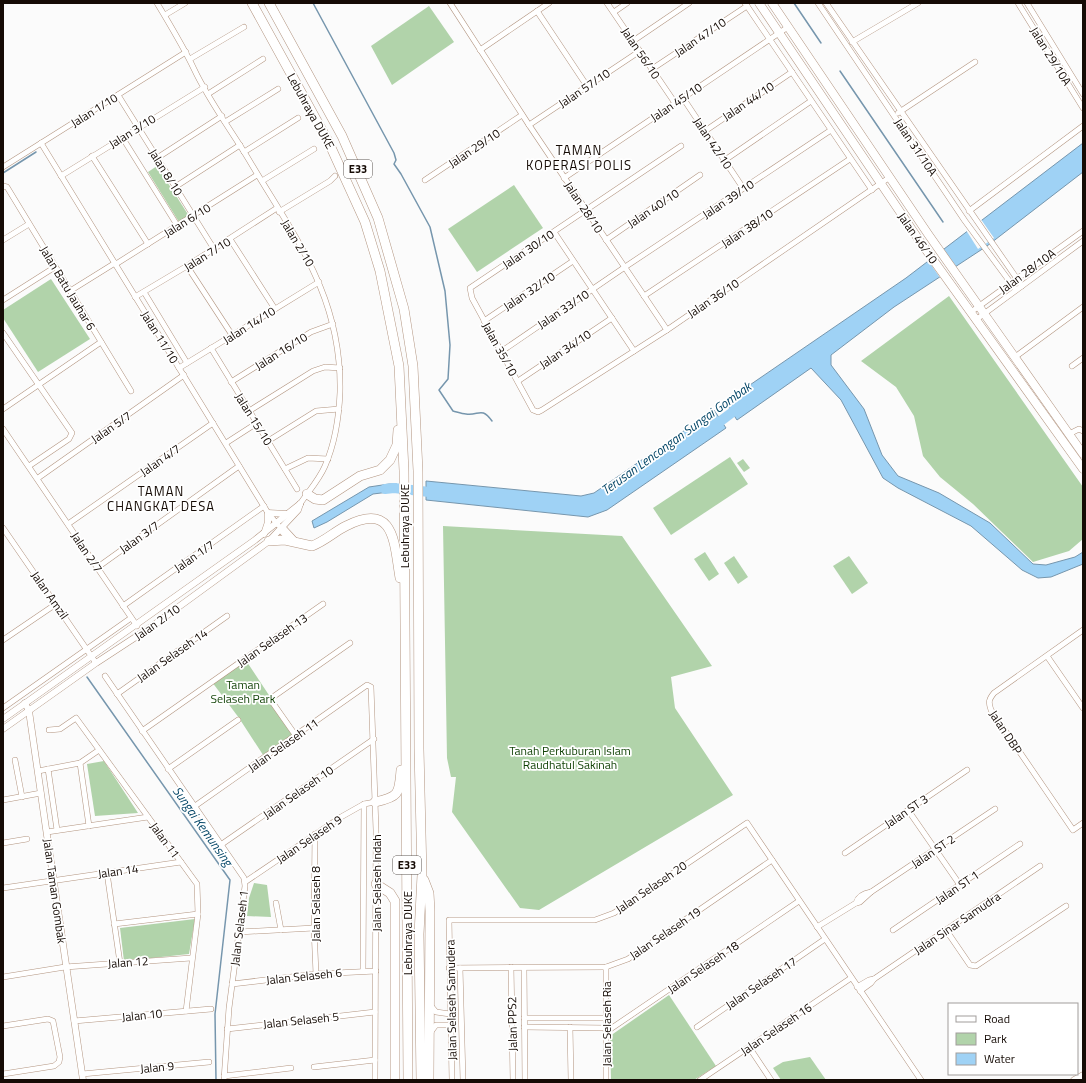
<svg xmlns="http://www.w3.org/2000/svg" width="1086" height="1083" font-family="'Titillium Web',sans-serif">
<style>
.green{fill:#b1d3aa}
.water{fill:#9fd2f5;stroke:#7696ad}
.pier{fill:#fbfbfb}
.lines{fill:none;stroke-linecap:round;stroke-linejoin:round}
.stream{stroke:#7696ad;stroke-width:1.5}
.river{stroke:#9fd2f5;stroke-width:10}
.minor-casing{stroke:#b39580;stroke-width:6}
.tertiary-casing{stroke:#b39580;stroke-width:7}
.primary-casing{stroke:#b39580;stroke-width:9}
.motorway-casing{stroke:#b39580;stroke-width:10}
.minor{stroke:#fff;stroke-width:5}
.tertiary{stroke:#fff;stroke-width:6}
.primary{stroke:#fff;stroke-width:8}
.motorway{stroke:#fff;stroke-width:9}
.labels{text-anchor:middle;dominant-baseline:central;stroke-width:3.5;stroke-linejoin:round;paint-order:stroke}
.shield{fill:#fff;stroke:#5b5450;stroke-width:1}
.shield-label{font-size:11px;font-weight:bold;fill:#150b05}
.street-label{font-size:12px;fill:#150b05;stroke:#fff}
.park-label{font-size:12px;fill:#0d3f02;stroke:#fff}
.neighbourhood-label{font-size:13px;letter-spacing:1px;fill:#150b05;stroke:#fff}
.water-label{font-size:13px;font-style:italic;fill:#034566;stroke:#fff}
</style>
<rect width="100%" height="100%" fill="#fbfbfb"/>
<g class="green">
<path d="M429 6 454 42 392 85 371 46Z"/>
<path d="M157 166 189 216 179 222 148 172Z"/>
<path d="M514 185 543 228 477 272 448 229Z"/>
<path d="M51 279 90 339 38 372 3 318V310Z"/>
<path d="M949 296 1083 487V539L1069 551 1033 562 973 504 940 477 923 456 914 416 896 387 861 361Z"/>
<path d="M730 457 748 484 671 535 653 508Z"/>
<path d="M743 459 750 468 744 472 737 463Z"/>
<path d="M443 526 622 536 712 666 671 677 675 708 733 795 539 910 520 908 452 812 456 777H451L447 758Z"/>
<path d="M705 552 719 574 709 581 694 559Z"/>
<path d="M734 556 748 577 738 584 724 563Z"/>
<path d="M849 556 868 583 852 594 833 566Z"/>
<path d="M245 659 296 736 265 758 239 718 212 682Z"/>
<path d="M104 761 138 813 95 816 87 764Z"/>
<path d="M254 883 267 885 271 917 247 916 249 898Z"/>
<path d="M195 919 189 954 124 961 120 928Z"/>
<path d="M669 995 716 1066 694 1080H611L610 1036Z"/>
<path d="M810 1057 826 1080H781L773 1068 783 1062Z"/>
</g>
<g class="water">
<path d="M1083 143V172L987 246 894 307 831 355V365L864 409 882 455 898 476 939 493 990 523 1033 564 1046 565 1075 557 1083 552V564L1051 577 1038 578 1022 570 971 526 898 488 883 478 841 400 811 368 737 420 725 402 906 278Z"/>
<path d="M714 410 726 428 607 510 588 517 426 500V481L581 496 594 493Z"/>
<path d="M389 484H397V491L373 494 327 522 314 528 312 521 369 487Z"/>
</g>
<g class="pier">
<path d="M980 218 994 238 978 249 966 230Z"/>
<path d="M942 247 957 268 941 279 927 259Z"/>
</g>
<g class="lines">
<g class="stream">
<path d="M313 3 394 153 396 160 394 164 401 174 430 227 445 291 450 345 448 379 439 390 453 411C457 412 462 414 466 414 479 416 481 406 492 421"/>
<path d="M794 3 821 43"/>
<path d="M840 71 943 222"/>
<path d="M3 173 36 152"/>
<path d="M87 677 230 880 215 1014 216 1080"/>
</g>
<g class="river">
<path d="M710 429 742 405"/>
<path d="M385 489 394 488 438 493"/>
</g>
<g class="minor-casing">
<g id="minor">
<path d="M157 3C170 25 183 46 194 69 209 101 231 130 249 160 295 238 342 296 340 392 339 417 335 443 325 466 319 480 308 492 300 504"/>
<path d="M450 3 529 125 667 330"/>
<path d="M607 3 675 103"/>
<path d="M745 3 872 190"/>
<path d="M818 3 965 221 1016 290"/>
<path d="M826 3 1022 286"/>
<path d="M1018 3 1083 108"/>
<path d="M1027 3 1083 94"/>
<path d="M537 11 587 86"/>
<path d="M614 12 627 3"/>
<path d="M165 15 185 3"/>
<path d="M633 41 689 3"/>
<path d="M852 42 918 3"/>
<path d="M480 50 549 3"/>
<path d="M190 59 244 27"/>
<path d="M652 69 747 6"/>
<path d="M208 94 263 59"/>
<path d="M118 95 214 249"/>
<path d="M683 98 743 188"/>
<path d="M898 113 975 62"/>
<path d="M225 122 278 89"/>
<path d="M529 125 640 51"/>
<path d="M705 131 792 72"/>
<path d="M122 137 177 225"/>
<path d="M41 143 268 513 278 525"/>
<path d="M681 146 470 288 472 298 533 410 538 412 542 410 667 330 890 177"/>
<path d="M244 152 298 118"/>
<path d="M92 156 148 244"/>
<path d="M157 158 222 116"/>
<path d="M725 160 811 101"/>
<path d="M3 167 186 52"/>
<path d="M61 176 205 87"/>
<path d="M564 178 788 27"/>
<path d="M425 180 522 115"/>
<path d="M262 181 314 149"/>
<path d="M3 186 7 187 131 391"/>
<path d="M175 187 240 145"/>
<path d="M969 211 1083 126"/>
<path d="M279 212 330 181 335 176"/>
<path d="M554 232 634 351"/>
<path d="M230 239 275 309"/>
<path d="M3 240 29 224"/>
<path d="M606 240 700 175"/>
<path d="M116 264 257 175"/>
<path d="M187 266 232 335"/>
<path d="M70 291 115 263"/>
<path d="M144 292 187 363"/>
<path d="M644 296 850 159"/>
<path d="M135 297 187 266 277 208"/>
<path d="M3 300 55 267"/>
<path d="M971 312 1083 231"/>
<path d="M977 319 1083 241"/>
<path d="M484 321 573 261"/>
<path d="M3 333 72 433 69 439 29 466"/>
<path d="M211 348 297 489"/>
<path d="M502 351 625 267 831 130"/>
<path d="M1015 357 1083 307"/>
<path d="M1072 366 1083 358"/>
<path d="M179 368 319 282"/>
<path d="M518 381 612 318"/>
<path d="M231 382 311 332 333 324"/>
<path d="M3 409 101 342"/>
<path d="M249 411 313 371 325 367 340 368"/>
<path d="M3 429 137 626"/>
<path d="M1069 434 1079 429 1083 431"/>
<path d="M268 441 316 411 339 409"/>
<path d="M226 443 257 423"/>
<path d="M285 469 308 458 328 459"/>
<path d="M38 478 184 375"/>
<path d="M68 524 213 423"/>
<path d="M3 528 96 663"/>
<path d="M98 567 239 466"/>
<path d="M123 606 264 506"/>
<path d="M1083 630 994 693C989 699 988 702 991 710L1073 830 1083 823"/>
<path d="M3 640 56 604"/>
<path d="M1047 656 1083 708"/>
<path d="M105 676 244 878 245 886 229 1008 224 1080"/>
<path d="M117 694 227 616"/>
<path d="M3 708 131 618"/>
<path d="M49 730 60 729 76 718 197 884 198 914 186 1011"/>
<path d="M142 731 323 604"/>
<path d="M296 736 270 699 350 643"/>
<path d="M15 760 22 797"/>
<path d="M80 763 89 826"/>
<path d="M48 769 57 830"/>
<path d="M168 769 238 720"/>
<path d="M38 771 80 763 99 750"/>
<path d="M3 800 41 793"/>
<path d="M195 806 367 685 371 687 376 830 375 1080"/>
<path d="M908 810 960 885"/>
<path d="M47 832 148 817"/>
<path d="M315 834 314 928 316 974"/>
<path d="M3 843 27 839"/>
<path d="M222 844 374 739"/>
<path d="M845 853 967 770"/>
<path d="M107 873 120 963"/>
<path d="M245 882 341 817 364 804 375 802"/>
<path d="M3 888 181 862"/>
<path d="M276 903 281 930"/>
<path d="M856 903C858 896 865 893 871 892"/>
<path d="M114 924 198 914"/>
<path d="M817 927 856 903 860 902 871 892 995 809"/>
<path d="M893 930 1020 844"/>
<path d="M946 930 970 965 976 966 1066 906"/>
<path d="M239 932 314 928"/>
<path d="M511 967 513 1080"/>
<path d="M606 967V1080"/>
<path d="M449 968 606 967 628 959 772 860"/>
<path d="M460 968 463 1080"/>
<path d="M524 968 525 1080"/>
<path d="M363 971 364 804"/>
<path d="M3 977 65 967 191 958"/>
<path d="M232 984 316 974 376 971"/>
<path d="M857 987 869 980 874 979"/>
<path d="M860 991 871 983 874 979 1040 866"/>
<path d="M430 1005 436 1012 450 1014"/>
<path d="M524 1018H606"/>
<path d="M74 1021 211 1009"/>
<path d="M3 1026 48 1019 53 1021 60 1057 59 1062 54 1066 3 1074"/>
<path d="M524 1027 606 1028"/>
<path d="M570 1027 571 1080"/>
<path d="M697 1027 825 939"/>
<path d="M227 1029 375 1012"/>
<path d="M606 1032 799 901"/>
<path d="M430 1033 436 1025H451"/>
<path d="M749 1047 771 1080"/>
<path d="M314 1067 375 1060"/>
<path d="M82 1074 209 1062"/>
<path d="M224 1076 291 1068"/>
<path d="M452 1080 449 920H595L614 913 747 823 921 1080"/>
<path d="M700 1080 851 978"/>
</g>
</g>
<g class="tertiary-casing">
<g id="tertiary">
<path d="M264 534 268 522V513L287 514"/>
<path d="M25 703 29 711C47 834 64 957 83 1080"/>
<path d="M3 719 255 540 300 504"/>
<path d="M3 729 96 663 151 627 269 541 298 510 300 504"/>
<path d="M1074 1080 1083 1075"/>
</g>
</g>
<g class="primary-casing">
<g id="primary">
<path d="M759 3 919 240 1083 469"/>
<path d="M772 3 928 234 1083 454"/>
</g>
</g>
<g class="motorway-casing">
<g id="motorway">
<path d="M252 3 329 143 365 222 380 271 399 366 404 471 408 1080"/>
<path d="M269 3 342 136 378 218 404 309 413 366 418 471 419 749 422 875 419 934 421 1080"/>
<path d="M307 494 315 499 323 500 360 476 380 470 390 460 397 445 398 430"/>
<path d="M282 529 293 541"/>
<path d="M269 541 285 540 312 546C325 541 334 532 346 526 395 501 394 543 400 578"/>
<path d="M375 802C400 797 399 793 401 770"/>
<path d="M424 880 429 893 430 911 429 1080"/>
<path d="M376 884 390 893 395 901V1080"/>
</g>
</g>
<use href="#minor" class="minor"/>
<use href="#tertiary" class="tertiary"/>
<use href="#primary" class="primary"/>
<use href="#motorway" class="motorway"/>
</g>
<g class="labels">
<g class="shield">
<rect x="344" y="160" width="28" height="18" rx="3"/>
<rect x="393" y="856" width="28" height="18" rx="3"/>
</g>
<g class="shield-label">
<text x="358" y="169">E33</text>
<text x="407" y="865">E33</text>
</g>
<g class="street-label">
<text transform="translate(700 37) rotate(-34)">Jalan 47/10</text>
<text transform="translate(641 53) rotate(56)">Jalan 56/10</text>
<text transform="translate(1051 56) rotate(58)">Jalan 29/10A</text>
<text transform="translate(584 88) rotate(-34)">Jalan 57/10</text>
<text transform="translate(748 101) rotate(-34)">Jalan 44/10</text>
<text transform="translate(676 102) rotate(-34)">Jalan 45/10</text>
<text transform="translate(94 110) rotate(-32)">Jalan 1/10</text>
<text transform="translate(311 111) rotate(61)">Lebuhraya DUKE</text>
<text transform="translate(132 131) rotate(-32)">Jalan 3/10</text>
<text transform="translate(713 143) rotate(56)">Jalan 42/10</text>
<text transform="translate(916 147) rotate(56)">Jalan 31/10A</text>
<text transform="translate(474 148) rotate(-34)">Jalan 29/10</text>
<text transform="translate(166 172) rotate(58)">Jalan 8/10</text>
<text transform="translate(728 199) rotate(-34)">Jalan 39/10</text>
<text transform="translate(584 207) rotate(56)">Jalan 28/10</text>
<text transform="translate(653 208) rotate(-34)">Jalan 40/10</text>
<text transform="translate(187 220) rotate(-32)">Jalan 6/10</text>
<text transform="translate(747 228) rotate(-34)">Jalan 38/10</text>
<text transform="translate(918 238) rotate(55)">Jalan 46/10</text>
<text transform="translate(298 243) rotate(59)">Jalan 2/10</text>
<text transform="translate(528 249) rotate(-34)">Jalan 30/10</text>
<text transform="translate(207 254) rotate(-32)">Jalan 7/10</text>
<text transform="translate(1027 271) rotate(-36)">Jalan 28/10A</text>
<text transform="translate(68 288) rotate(59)">Jalan Batu Jauhar 6</text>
<text transform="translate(529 291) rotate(-34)">Jalan 32/10</text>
<text transform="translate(713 298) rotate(-34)">Jalan 36/10</text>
<text transform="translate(563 309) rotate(-34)">Jalan 33/10</text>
<text transform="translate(249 325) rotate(-32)">Jalan 14/10</text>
<text transform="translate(160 337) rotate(58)">Jalan 11/10</text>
<text transform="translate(500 349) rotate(61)">Jalan 35/10</text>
<text transform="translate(565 349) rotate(-34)">Jalan 34/10</text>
<text transform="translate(281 351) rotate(-32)">Jalan 16/10</text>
<text transform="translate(254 419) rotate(58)">Jalan 15/10</text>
<text transform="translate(111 427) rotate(-35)">Jalan 5/7</text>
<text transform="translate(160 460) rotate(-35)">Jalan 4/7</text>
<text transform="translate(404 526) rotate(-90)">Lebuhraya DUKE</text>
<text transform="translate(139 537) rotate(-36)">Jalan 3/7</text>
<text transform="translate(87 552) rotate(56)">Jalan 2/7</text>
<text transform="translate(194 556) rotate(-35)">Jalan 1/7</text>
<text transform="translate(50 595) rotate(55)">Jalan Amzil</text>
<text transform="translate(157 622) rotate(-35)">Jalan 2/10</text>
<text transform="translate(272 640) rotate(-35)">Jalan Selaseh 13</text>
<text transform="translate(172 655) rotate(-35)">Jalan Selaseh 14</text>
<text transform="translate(1006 732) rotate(57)">Jalan DBP</text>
<text transform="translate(283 745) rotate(-35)">Jalan Selaseh 11</text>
<text transform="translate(298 792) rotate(-35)">Jalan Selaseh 10</text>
<text transform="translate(906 811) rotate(-34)">Jalan ST 3</text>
<text transform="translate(309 839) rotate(-34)">Jalan Selaseh 9</text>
<text transform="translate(165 840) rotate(54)">Jalan 11</text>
<text transform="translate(933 851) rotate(-34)">Jalan ST 2</text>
<text transform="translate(118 871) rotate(-8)">Jalan 14</text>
<text transform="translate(376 883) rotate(-90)">Jalan Selaseh Indah</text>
<text transform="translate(651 887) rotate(-34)">Jalan Selaseh 20</text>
<text transform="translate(957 887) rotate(-34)">Jalan ST 1</text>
<text transform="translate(55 891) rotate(82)">Jalan Taman Gombak</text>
<text transform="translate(315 904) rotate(-90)">Jalan Selaseh 8</text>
<text transform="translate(957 923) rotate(-34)">Jalan Sinar Samudra</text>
<text transform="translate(239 928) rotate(-83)">Jalan Selaseh 1</text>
<text transform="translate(407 933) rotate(-90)">Lebuhraya DUKE</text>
<text transform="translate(665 933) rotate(-34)">Jalan Selaseh 19</text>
<text transform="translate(128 962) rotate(-4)">Jalan 12</text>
<text transform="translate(703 967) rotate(-34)">Jalan Selaseh 18</text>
<text transform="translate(304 976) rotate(-6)">Jalan Selaseh 6</text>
<text transform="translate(761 983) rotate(-34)">Jalan Selaseh 17</text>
<text transform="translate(451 1000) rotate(-91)">Jalan Selaseh Samudera</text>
<text transform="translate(142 1015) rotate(-6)">Jalan 10</text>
<text transform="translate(301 1020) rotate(-6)">Jalan Selaseh 5</text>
<text transform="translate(512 1024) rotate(-91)">Jalan PPS2</text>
<text transform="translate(606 1024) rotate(-90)">Jalan Selaseh Ria</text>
<text transform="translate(776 1029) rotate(-34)">Jalan Selaseh 16</text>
<text transform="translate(157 1067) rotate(-5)">Jalan 9</text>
</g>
<g class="park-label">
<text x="243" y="684">Taman<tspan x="243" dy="14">Selaseh Park</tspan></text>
<text x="570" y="750">Tanah Perkuburan Islam<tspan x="570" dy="14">Raudhatul Sakinah</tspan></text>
</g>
<g class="neighbourhood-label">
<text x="579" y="150">TAMAN<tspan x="579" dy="15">KOPERASI POLIS</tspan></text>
<text x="161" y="491">TAMAN<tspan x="161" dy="15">CHANGKAT DESA</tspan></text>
</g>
<g class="water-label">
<text transform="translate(676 438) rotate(-36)">Terusan Lencongan Sungai Gombak</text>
<text transform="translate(203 826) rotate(55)">Sungai Kemunsing</text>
</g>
</g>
<rect width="1086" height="1083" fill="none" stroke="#150b05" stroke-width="8"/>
<rect x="948" y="1003" width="130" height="72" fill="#ffffff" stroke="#a19d9b"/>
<rect x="956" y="1016" width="20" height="6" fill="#ffffff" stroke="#a19d9b"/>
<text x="984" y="1023" font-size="12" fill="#150b05">Road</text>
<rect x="956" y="1033" width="20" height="12" fill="#b1d3aa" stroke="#a19d9b"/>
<text x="984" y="1043" font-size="12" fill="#150b05">Park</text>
<rect x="956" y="1053" width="20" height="12" fill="#9fd2f5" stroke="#a19d9b"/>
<text x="984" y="1063" font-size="12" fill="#150b05">Water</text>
</svg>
